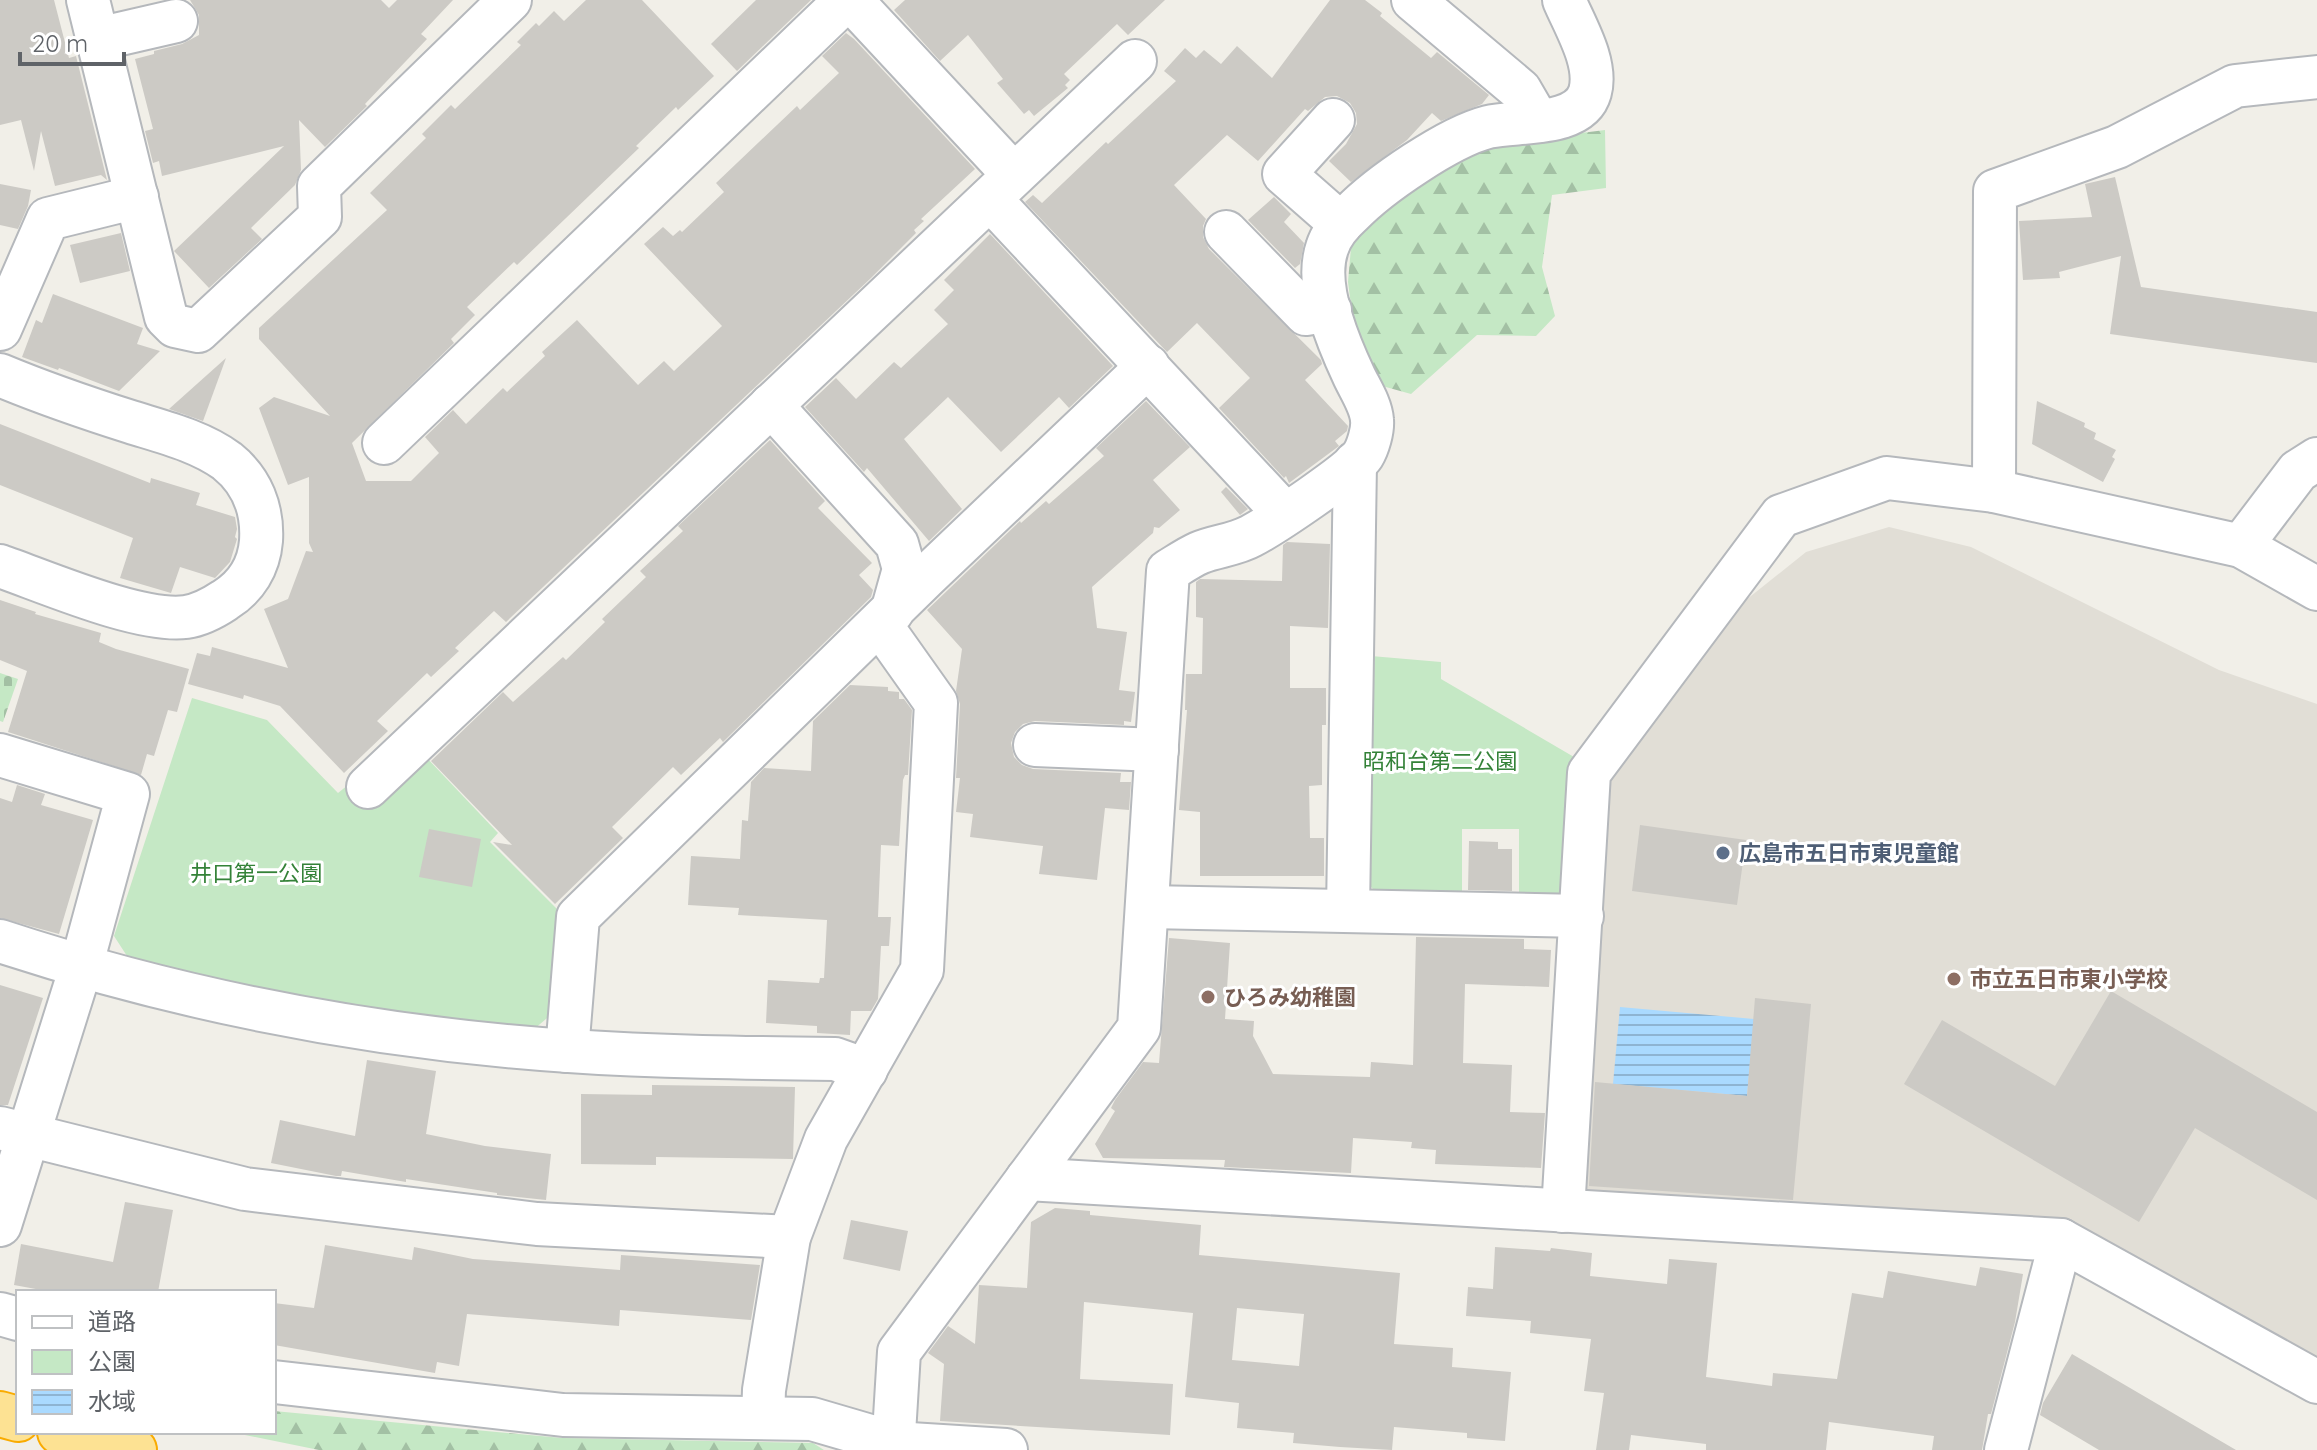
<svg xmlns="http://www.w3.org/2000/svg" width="2317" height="1450" font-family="Quicksand,'Noto Sans JP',sans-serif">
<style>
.education{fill:#e1ded6}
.forest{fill:url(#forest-firs)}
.cemetery{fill:url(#cemetery-stones)}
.park{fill:#c5e8c5}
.water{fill:url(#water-rules)}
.building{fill:#cccac5;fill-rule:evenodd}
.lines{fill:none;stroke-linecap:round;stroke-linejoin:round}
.street-casing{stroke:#b5b8bc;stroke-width:46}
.highway-casing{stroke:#f9ab00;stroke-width:48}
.street{stroke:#fff;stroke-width:42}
.highway{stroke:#fde293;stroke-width:44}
.service-dot{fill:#5c6f8a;stroke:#fff;stroke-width:3}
.education-dot{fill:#8d6e63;stroke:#fff;stroke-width:3}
.labels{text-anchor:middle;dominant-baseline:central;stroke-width:6;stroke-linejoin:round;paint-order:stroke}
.park-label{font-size:22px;fill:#348238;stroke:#fff}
.service-label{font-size:22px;font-weight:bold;fill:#4e5e75;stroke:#fff;text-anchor:start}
.education-label{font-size:22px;font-weight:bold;fill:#785e54;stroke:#fff;text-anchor:start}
</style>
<defs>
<pattern id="forest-firs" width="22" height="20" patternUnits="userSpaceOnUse" patternTransform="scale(2)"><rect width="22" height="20" fill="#c5e8c5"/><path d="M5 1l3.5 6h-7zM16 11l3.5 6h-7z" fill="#a3c0a4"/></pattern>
<pattern id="cemetery-stones" width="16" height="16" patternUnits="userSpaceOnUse" patternTransform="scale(2)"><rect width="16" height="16" fill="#c5e8c5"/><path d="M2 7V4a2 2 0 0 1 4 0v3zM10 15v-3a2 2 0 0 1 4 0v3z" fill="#a3c0a4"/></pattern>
<pattern id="water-rules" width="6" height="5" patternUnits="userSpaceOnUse" patternTransform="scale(2)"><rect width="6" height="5" fill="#aadaff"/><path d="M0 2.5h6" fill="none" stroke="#8eb4d2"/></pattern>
</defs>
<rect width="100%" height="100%" fill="#f1efe8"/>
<path class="education" d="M1889 527 1971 547 2219 670 2317 704V1366L2066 1219 1590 1196 1576 1181 1606 778 1731 612 1806 552Z"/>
<g class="forest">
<path d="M1605 130 1606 188 1552 195 1542 267 1555 316 1536 336 1477 335 1411 394 1375 384 1355 336 1348 282 1352 236C1398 194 1450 158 1512 143 1542 136 1575 134 1605 130Z"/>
<path d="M274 1411 562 1438 813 1443 824 1450H319L230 1432H274Z"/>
</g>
<path class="cemetery" d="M0 673 18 679 3 722 0 721Z"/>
<g class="park">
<path d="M1371 656 1441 662V679L1574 757 1567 884 1553 899H1519V829H1462V899L1381 897 1366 882Z"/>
<path d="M192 698 267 720 338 793 348 785 425 756 498 833 490 842 562 914 553 1013 533 1030 357 1009 234 985 127 956 114 936Z"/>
</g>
<path class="water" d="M1620 1007 1754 1019 1747 1096 1613 1084Z"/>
<g class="building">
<path d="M0 0H54L69 58 76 56 107 180 101 175 55 186 41 131 34 171 21 120 0 125Z"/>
<path d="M190 0H381L389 8 397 0H453L421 34 427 39 365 104 367 106 325 147 299 120 301 170 295 185 251 228 262 239 209 288 174 251 284 146 162 176 159 161 153 163 145 131 153 129 135 59 154 54V51L182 44 199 35V15Z"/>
<path d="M586 0H642L714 76 678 110 676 107 636 146 639 148 517 265 514 262 467 307 475 315 451 339 454 343 352 443 366 481H411L439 453 425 437 453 410 466 424 503 388 507 392 545 356 542 352 577 320 638 385 664 361 674 371 722 326 644 244 663 227 673 236 680 230 682 232 724 192 716 183 797 106 800 110 839 73 822 56 846 33 854 39 975 169 921 219 924 221 914 230 916 233 871 278 506 622 494 611 455 648 459 651 431 677 427 673 377 721 388 731 344 773 280 706 244 695 243 699 188 684 197 653 210 656 212 647 288 668 264 609 288 599 306 551 313 552 309 543V477L288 485 259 408 274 397 330 416 259 339V328L387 210 370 193 426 138 422 134 451 105 455 109 521 45 517 42 536 23 539 26 554 11 564 21Z"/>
<path d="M756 0H811L737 71 711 44Z"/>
<path d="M905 0H1165L1128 35 1117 24 1064 74 1070 80 1065 85 1068 88 1034 116 1029 110 1024 114 997 83 1003 79 968 35 940 61 894 10Z"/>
<path d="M1330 0H1365L1382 13 1380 16 1431 58 1437 52 1489 95 1482 104 1441 121 1432 113 1407 140 1351 182 1329 161 1346 144 1357 124 1356 113 1350 103 1337 96 1325 97 1308 111 1305 109 1258 161 1227 135 1174 185 1206 219 1203 226V237L1209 249 1321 360 1322 364 1305 380 1348 426 1347 431 1335 441 1339 446 1289 483 1286 476 1284 478 1219 408 1250 378 1197 323 1167 352 1025 202 1033 195 1042 203 1106 142 1108 144 1176 81 1164 71 1185 48 1196 58 1204 50 1221 64 1237 46 1272 78Z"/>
<path d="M2115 177 2141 287 2317 312V363L2110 334 2121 256 2059 272 2060 278 2023 280 2019 221 2092 217 2085 184Z"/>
<path d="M0 184 31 190 28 206 18 229 0 225Z"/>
<path d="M1274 197 1291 214 1284 222 1304 243 1300 264 1295 268 1248 220Z"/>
<path d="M121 233 130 271 80 283 70 245Z"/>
<path d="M990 234 1113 366 1069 408 1059 397 1001 452 948 397 904 439 962 509 929 541 867 468 864 472 805 407 836 378 856 399 894 362 901 368 948 324 934 310 954 290 944 280Z"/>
<path d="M53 294 143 328 137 344 160 351 119 391 59 368 58 370 22 357 36 320 42 323Z"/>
<path d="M226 358 203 421 169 409Z"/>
<path d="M1146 401 1190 447 1153 480 1180 510 1159 528 1154 527 1153 533 1092 587 1097 628 1127 632 1119 690 1135 692 1131 722 1124 721V725L1035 721 1023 724 1015 732 1011 743 1014 757 1022 765 1033 769 1121 773 1120 782H1131L1129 810 1105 808 1097 880 1039 874 1043 846 970 837 973 814 956 812 960 778H956L960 704 956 691 962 649 927 610 1020 521 1021 523 1046 501 1049 504 1104 456 1096 448Z"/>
<path d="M2037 401 2085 423 2084 427 2096 433 2094 439 2116 450 2112 457 2115 459 2103 482 2032 444Z"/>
<path d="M0 424 150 483 151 478 200 493 196 505 235 517 237 529 235 537 237 539 230 562 215 578 180 567 171 593 120 578 133 538 0 485Z"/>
<path d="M770 440 825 501 818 508 872 563 859 575 873 590 871 597 723 742 720 738 681 775 673 767 612 827 623 838 555 904 493 842 512 845 431 761 503 692 513 702 563 657 566 660 605 622 602 619 646 577 640 571 683 531 678 526Z"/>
<path d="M1226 487 1248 509 1240 515 1221 492Z"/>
<path d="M1287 542 1330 544 1328 628 1290 626V688H1326V725H1322V785L1309 786 1310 838H1324V876H1200V812L1179 810 1187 710H1185L1186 674H1202L1203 618 1196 617V582L1200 579 1282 581 1283 545Z"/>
<path d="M0 600 36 612 35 614 101 633 99 642 116 649 189 669 177 712 168 710 154 756 147 754 141 775 8 732 27 671 0 660Z"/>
<path d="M850 685 888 687V691L899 692V699H904L912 710 908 775H905L903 780 899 846 881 845 878 917H891L889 946H881L878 999 871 1011H851L850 1035 817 1033V1026L766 1023 768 980 819 983 820 978H824L827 920 738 915 739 908 688 905 691 856 740 859 742 820 748 821 751 782 764 768 811 771 813 721Z"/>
<path d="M17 785 45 794 41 805 93 820 59 934 0 918V798L12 802Z"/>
<path d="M1640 825 1746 840 1737 905 1632 891Z"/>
<path d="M429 829 481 839 472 887 419 877Z"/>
<path d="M1469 841 1498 842V849H1512V891L1468 890Z"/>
<path d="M1416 937 1524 939V949L1551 950 1549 987 1465 984 1463 1063 1512 1065 1510 1112 1545 1113 1541 1168 1435 1164 1436 1150 1411 1148 1412 1142 1353 1138 1351 1173 1224 1167 1225 1160 1103 1158 1095 1144 1115 1111 1111 1108 1115 1100 1143 1062 1159 1063 1169 938 1230 943 1225 1019 1254 1021 1253 1036 1273 1074 1370 1077 1371 1062 1413 1065Z"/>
<path d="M0 985 43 998 8 1105H0Z"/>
<path d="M2111 991 2317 1112V1200L2195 1128 2139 1222 1904 1084 1942 1020 2055 1086Z"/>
<path d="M1755 998 1811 1004 1793 1200 1589 1186 1595 1082 1747 1096Z"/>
<path d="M367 1060 436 1071 426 1134 485 1146 551 1154 546 1200 497 1195V1193L406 1179V1182L342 1171 341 1176H336L271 1163 280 1120 355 1136Z"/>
<path d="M652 1085 795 1087 793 1159 656 1157V1165L581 1164V1094L652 1095Z"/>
<path d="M125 1202 173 1210 158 1292H52L14 1285 21 1244 113 1262Z"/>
<path d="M1055 1208 1090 1211V1215L1201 1225 1199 1255 1400 1273 1394 1344 1453 1348 1452 1367 1511 1372 1505 1441 1467 1438V1433L1394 1427 1392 1450 1340 1447 1293 1443 1294 1433 1237 1428 1239 1403 1185 1397 1193 1313 1084 1302 1080 1379 1173 1384 1170 1435 940 1421 944 1364 928 1353 948 1326 975 1344 979 1285 1027 1288 1031 1222ZM1237 1308 1304 1314 1299 1366 1232 1360Z"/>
<path d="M851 1220 908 1231 900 1271 843 1259Z"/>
<path d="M325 1245 412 1260 414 1247 473 1259 620 1270 621 1255 760 1265 751 1320 620 1310 619 1326 467 1314 459 1366 437 1362 435 1373 274 1345V1303L314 1308Z"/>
<path d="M1495 1247 1550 1251 1551 1248 1592 1253 1590 1276 1667 1284 1669 1259 1717 1263 1706 1377 1772 1386 1773 1373 1837 1379 1852 1293 1883 1298 1888 1271 1976 1286 1980 1267 2023 1274 2015 1322 1991 1414H1988L1982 1450H1932L1934 1436 1829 1422 1826 1450H1706V1444L1631 1435 1629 1450H1596L1604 1393 1584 1391 1591 1339 1530 1333 1531 1321 1466 1316 1468 1287 1493 1289Z"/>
<path d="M2072 1354 2236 1450H2099L2067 1431 2040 1415 2043 1403Z"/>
</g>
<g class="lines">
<g class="street-casing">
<g id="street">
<path d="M88 0 166 317 175 326 198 331 320 217 319 186 510 0"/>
<path d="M851 0 1014 175"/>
<path d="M1413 0 1520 90 1538 121"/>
<path d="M98 39 176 21"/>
<path d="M1333 120 1284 174 1341 224"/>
<path d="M990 199 1285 514"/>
<path d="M1226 232 1306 314 1330 310"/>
<path d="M0 329 48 219 137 197"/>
<path d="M0 375C43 393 87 408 131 422 163 432 200 441 227 461 252 481 263 509 261 541 259 566 246 587 225 600 213 608 200 615 186 617 140 623 46 582 0 566"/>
<path d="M771 405 897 544 904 569 892 612"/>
<path d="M384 443 846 0"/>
<path d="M1994 491 1995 191 2117 147 2235 86 2317 77"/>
<path d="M2241 546 2298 471 2317 459"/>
<path d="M1035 745 1157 750"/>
<path d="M0 755 128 794 81 967 0 1225"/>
<path d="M368 787 1135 61"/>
<path d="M1148 907 1582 916"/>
<path d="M1348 911 1355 463"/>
<path d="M0 941C183 1001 376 1038 569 1051 658 1057 746 1058 835 1059L866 1070"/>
<path d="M567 1051 578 917 926 577 1148 366"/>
<path d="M0 1128 245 1189 537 1224 789 1237"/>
<path d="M1027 1179 2061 1240 2317 1382"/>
<path d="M1563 1211 1589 773 1781 516 1887 478 1994 491 2241 546 2317 589"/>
<path d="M0 1314 18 1319"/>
<path d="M274 1382 563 1415 812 1419 894 1443 1006 1450"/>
<path d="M763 1418 764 1390 789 1237 826 1139 922 970 936 703 880 624"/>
<path d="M893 1450 899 1352 1139 1028 1168 571C1178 565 1188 558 1199 553 1215 546 1235 545 1251 536 1272 525 1352 472 1363 455 1368 447 1373 430 1372 420 1371 405 1360 389 1354 376 1338 342 1314 286 1327 248 1331 235 1341 223 1351 214 1379 185 1449 137 1488 127 1517 120 1580 128 1590 92 1598 63 1575 26 1564 0"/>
<path d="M2006 1450 2061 1240"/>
</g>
</g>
<g class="highway-casing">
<g id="highway">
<path d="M0 1414 18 1419"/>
<path d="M60 1432 134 1450"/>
</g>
</g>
<use href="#street" class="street"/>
<use href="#highway" class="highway"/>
</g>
<circle class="service-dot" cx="1723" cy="853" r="8"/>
<g class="education-dot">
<circle cx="1954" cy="979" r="8"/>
<circle cx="1208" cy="997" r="8"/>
</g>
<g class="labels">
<g class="park-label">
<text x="1440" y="761">昭和台第二公園</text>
<text x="256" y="873">井口第一公園</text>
</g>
<g class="service-label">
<text x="1739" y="853">広島市五日市東児童館</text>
</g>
<g class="education-label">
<text x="1970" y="979">市立五日市東小学校</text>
<text x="1224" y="997">ひろみ幼稚園</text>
</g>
</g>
<rect x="16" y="1290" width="260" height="144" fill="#ffffff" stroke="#bfc1c3" stroke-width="2"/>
<rect x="32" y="1316" width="40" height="12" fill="#ffffff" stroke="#bfc1c3" stroke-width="2"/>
<text x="88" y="1330" font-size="24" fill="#5f6368">道路</text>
<rect x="32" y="1350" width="40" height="24" fill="#c5e8c5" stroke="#bfc1c3" stroke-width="2"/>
<text x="88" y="1370" font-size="24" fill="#5f6368">公園</text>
<rect x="32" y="1390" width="40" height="24" fill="url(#water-rules)" stroke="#bfc1c3" stroke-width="2"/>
<text x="88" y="1410" font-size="24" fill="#5f6368">水域</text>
<path d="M20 52v12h104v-12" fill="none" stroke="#5f6368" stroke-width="4"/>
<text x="32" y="52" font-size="24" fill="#5f6368" stroke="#ffffff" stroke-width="6" paint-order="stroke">20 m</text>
</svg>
